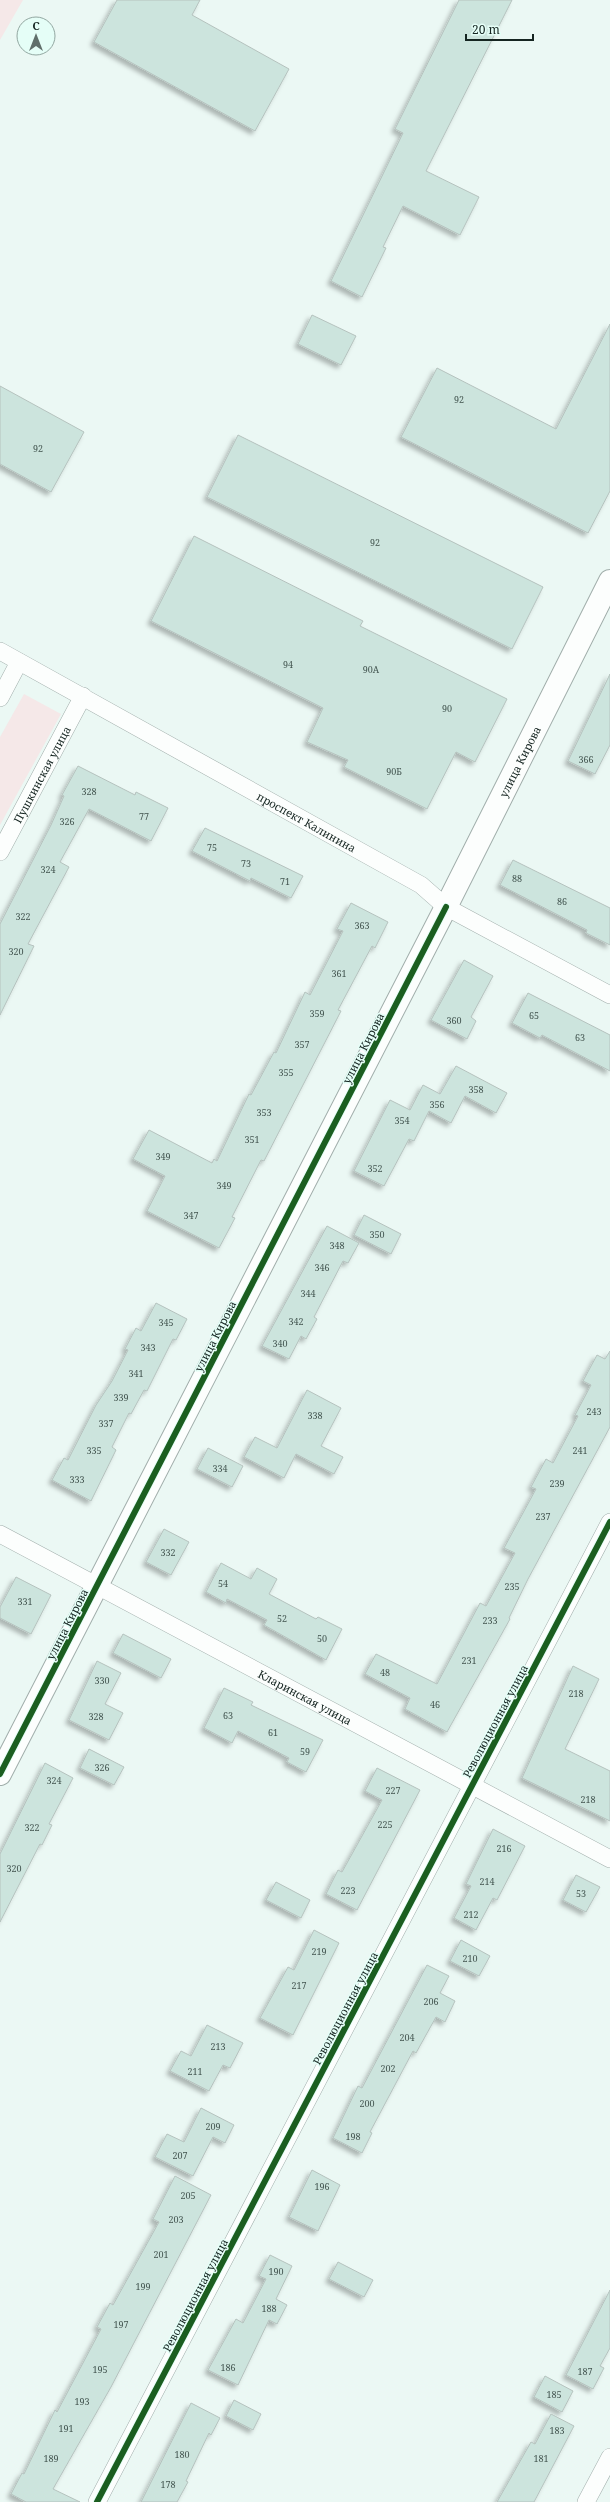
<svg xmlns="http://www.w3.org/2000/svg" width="610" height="2502" font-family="'Noto Serif',serif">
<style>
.green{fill:#f5e8e8}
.building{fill:#cce4dd;stroke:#b5c2be;filter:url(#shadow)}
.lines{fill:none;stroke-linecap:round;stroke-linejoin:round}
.street-casing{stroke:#a1aeab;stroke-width:18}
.secondary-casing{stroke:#a1aeab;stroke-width:24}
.street{stroke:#fcfefd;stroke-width:17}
.secondary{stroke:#fcfefd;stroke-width:22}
.cycleway-casing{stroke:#e5fef7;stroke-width:8}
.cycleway{stroke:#1b5e20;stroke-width:6}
.labels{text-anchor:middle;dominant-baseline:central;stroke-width:3;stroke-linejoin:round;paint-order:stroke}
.number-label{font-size:9px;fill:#435550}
.street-label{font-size:11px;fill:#152521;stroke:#e5fef7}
</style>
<defs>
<filter id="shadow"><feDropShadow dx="-3.5" dy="3.5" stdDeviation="2" flood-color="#0004"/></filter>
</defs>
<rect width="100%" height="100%" fill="#ebf8f4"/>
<g class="green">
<path d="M0 0H23L0 40Z"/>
<path d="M24 694 61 714 0 825V737Z"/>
</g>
<g class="building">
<path d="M117 0H200L192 15 289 69 255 131 94 42Z"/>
<path d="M459 0H512L426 171 479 197 460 235 403 206 383 247 386 248 362 297 331 281 403 133 395 129Z"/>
<path d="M312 315 356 336 341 365 298 344Z"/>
<path d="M610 324V491L588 533 401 437 437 368 556 429Z"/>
<path d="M0 386 84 432 51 492 0 464Z"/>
<path d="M238 435 543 587 512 649 207 497Z"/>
<path d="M194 536 363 621 360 626 507 699 475 762 456 752 427 809 344 767 348 760 307 742 323 708 151 621Z"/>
<path d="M610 674V745L595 774 568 761Z"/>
<path d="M78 766 135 795 136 792 168 808 151 841 89 809 60 862 69 867 28 944 34 946 0 1015V924L51 825 64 796 62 795Z"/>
<path d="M205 828 303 876 291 898 251 878 250 881 192 851Z"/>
<path d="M513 860 610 908V945L586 933 587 930 500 885Z"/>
<path d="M351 903 388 922 375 948 372 946 338 1010 341 1011 264 1161 261 1160 232 1217 235 1218 219 1248 147 1211 165 1176 133 1159 149 1130 212 1163 214 1159 217 1161 249 1094 251 1095 274 1052 276 1053 305 992 310 995 343 931 337 929Z"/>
<path d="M464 960 493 976 471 1017 476 1021 467 1039 431 1020Z"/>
<path d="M528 993 610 1035V1071L542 1035 540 1038 512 1023Z"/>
<path d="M456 1066 507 1093 496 1113 465 1096 451 1123 429 1111 414 1141 409 1139 384 1186 354 1171 390 1100 410 1110 423 1085 440 1094Z"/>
<path d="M364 1215 401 1234 391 1254 354 1235Z"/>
<path d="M327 1226 359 1243 348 1263 343 1261 314 1317 317 1319 306 1339 301 1336 289 1359 262 1346Z"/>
<path d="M156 1303 187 1319 176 1340 173 1339 147 1391 144 1390 131 1414 129 1413 112 1447 116 1450 91 1501 52 1480 64 1458 68 1460 96 1405 112 1381 128 1350 125 1349 136 1328 141 1331Z"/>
<path d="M610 1351V1427L528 1579 509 1618 510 1619 447 1732 405 1709 410 1698 365 1674 376 1654 437 1684 480 1603 486 1606 515 1553 504 1548 536 1489 531 1487 546 1459 553 1463 578 1416 575 1415 591 1385 583 1381 597 1355 605 1359Z"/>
<path d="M307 1390 341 1408 321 1446 343 1457 334 1474 296 1454 284 1478 244 1457 255 1437 277 1448Z"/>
<path d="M208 1448 243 1466 232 1487 197 1469Z"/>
<path d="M164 1529 189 1542 171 1575 146 1562Z"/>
<path d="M221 1563 251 1579 257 1568 277 1579 269 1594 316 1619 318 1617 342 1629 326 1660 264 1625 267 1620 227 1599 226 1603 206 1592Z"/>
<path d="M16 1577 51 1595 31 1634 0 1618V1607Z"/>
<path d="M123 1634 171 1659 161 1678 113 1653Z"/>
<path d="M97 1661 121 1673 105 1704 123 1713 109 1740 69 1720Z"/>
<path d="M573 1666 599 1679 565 1749 610 1771V1821L522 1778Z"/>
<path d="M224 1688 253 1702 251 1705 323 1740 306 1772 287 1762 289 1758 238 1731 232 1743 204 1728Z"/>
<path d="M89 1749 124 1767 114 1785 80 1768Z"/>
<path d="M45 1763 73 1778 49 1824 52 1825 42 1845 40 1844 0 1922V1854Z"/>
<path d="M377 1768 420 1790 357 1910 326 1894 338 1870 342 1872 382 1800 365 1791Z"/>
<path d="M493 1829 525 1846 497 1900 493 1898 476 1930 454 1918 471 1886 466 1884Z"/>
<path d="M576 1875 600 1887 586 1912 563 1900Z"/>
<path d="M276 1882 310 1900 301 1918 266 1900Z"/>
<path d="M314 1930 339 1943 293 2035 260 2018 288 1967 294 1970Z"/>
<path d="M461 1940 490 1956 479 1976 450 1961Z"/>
<path d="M427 1965 449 1976 440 1993 455 2001 445 2022 436 2017 416 2053 413 2051 370 2132 372 2133 362 2153 333 2138 358 2086 362 2088Z"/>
<path d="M207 2025 243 2043 230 2068 223 2065 209 2091 170 2071 181 2051 191 2056Z"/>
<path d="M201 2108 234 2125 225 2143 213 2137 193 2176 155 2157 167 2134 184 2142Z"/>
<path d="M312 2170 340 2185 318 2231 289 2217Z"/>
<path d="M175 2176 211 2195 111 2387 53 2489 80 2502H26L11 2494 22 2473 24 2474 55 2410 57 2412 101 2329 97 2327 110 2303 113 2305 159 2222 153 2219Z"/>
<path d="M270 2255 292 2266 276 2299 287 2305 277 2324 269 2320 238 2385 208 2370 236 2319 243 2323 266 2279 259 2276Z"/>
<path d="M338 2262 373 2280 364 2297 329 2279Z"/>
<path d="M610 2290V2348L600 2366 604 2368 593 2389 566 2375Z"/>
<path d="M545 2376 573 2391 562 2412 534 2397Z"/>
<path d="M234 2400 261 2414 253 2430 226 2416Z"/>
<path d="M191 2403 220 2418 211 2435 209 2433 186 2481 188 2482 177 2502H141Z"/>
<path d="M551 2414 574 2426 534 2502H497L531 2442 535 2444Z"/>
</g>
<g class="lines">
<g class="street-casing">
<g id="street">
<path id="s1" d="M0 651 421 885 446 907 610 995"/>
<path d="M0 698 19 662"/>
<path id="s2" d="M0 852 83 696"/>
<path id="s3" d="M0 1534 610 1859"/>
<path d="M97 2502 610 1522"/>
<path d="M586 2502 610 2457"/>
</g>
</g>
<g class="secondary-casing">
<g id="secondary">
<path id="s4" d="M0 1774 446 907 610 581"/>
</g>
</g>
<use href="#street" class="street"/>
<use href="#secondary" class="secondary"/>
<g class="cycleway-casing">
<g id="cycleway">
<path d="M0 1774 446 907"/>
<path d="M97 2502 610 1522"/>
</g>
</g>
<use href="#cycleway" class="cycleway"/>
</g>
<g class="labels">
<g class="number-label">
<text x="459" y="399">92</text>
<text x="38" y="448">92</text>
<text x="375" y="542">92</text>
<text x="288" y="664">94</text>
<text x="371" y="669">90А</text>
<text x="447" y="708">90</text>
<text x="586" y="759">366</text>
<text x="394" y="771">90Б</text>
<text x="89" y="791">328</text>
<text x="144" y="816">77</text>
<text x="67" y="821">326</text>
<text x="212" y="847">75</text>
<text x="246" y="863">73</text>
<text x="48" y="869">324</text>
<text x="517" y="878">88</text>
<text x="285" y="881">71</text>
<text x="562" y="901">86</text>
<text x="23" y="916">322</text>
<text x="362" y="925">363</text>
<text x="16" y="951">320</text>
<text x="339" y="973">361</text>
<text x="317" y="1013">359</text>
<text x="534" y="1015">65</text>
<text x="454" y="1020">360</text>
<text x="580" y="1037">63</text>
<text x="302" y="1044">357</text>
<text x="286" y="1072">355</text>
<text x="476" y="1089">358</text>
<text x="437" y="1104">356</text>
<text x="264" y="1112">353</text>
<text x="402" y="1120">354</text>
<text x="252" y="1139">351</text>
<text x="163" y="1156">349</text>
<text x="375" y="1168">352</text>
<text x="224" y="1185">349</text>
<text x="191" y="1215">347</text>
<text x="377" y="1234">350</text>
<text x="337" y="1245">348</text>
<text x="322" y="1267">346</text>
<text x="308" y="1293">344</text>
<text x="296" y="1321">342</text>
<text x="166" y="1322">345</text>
<text x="280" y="1343">340</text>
<text x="148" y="1347">343</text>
<text x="136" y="1373">341</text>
<text x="121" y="1397">339</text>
<text x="594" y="1411">243</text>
<text x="315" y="1415">338</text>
<text x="106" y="1423">337</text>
<text x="94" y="1450">335</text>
<text x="580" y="1450">241</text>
<text x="220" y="1468">334</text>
<text x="77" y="1479">333</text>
<text x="557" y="1483">239</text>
<text x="543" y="1516">237</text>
<text x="168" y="1552">332</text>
<text x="223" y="1583">54</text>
<text x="512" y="1586">235</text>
<text x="25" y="1601">331</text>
<text x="282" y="1618">52</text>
<text x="490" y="1620">233</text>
<text x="322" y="1638">50</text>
<text x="469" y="1660">231</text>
<text x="385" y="1672">48</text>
<text x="102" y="1680">330</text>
<text x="576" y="1693">218</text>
<text x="435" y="1704">46</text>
<text x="228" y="1715">63</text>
<text x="96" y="1716">328</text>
<text x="273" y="1732">61</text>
<text x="305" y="1751">59</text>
<text x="102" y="1767">326</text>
<text x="54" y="1780">324</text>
<text x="393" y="1790">227</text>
<text x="588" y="1799">218</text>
<text x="385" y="1824">225</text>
<text x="32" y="1827">322</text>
<text x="504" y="1848">216</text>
<text x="14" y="1868">320</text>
<text x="487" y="1881">214</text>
<text x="348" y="1890">223</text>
<text x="581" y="1893">53</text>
<text x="471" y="1914">212</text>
<text x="319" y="1951">219</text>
<text x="470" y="1958">210</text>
<text x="299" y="1985">217</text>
<text x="431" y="2001">206</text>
<text x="407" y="2037">204</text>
<text x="218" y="2046">213</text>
<text x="388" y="2068">202</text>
<text x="195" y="2071">211</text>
<text x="367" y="2103">200</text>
<text x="213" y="2126">209</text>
<text x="353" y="2136">198</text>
<text x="180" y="2155">207</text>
<text x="322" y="2186">196</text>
<text x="188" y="2195">205</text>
<text x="176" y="2219">203</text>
<text x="161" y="2254">201</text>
<text x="276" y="2271">190</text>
<text x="143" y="2286">199</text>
<text x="269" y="2308">188</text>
<text x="121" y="2324">197</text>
<text x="228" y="2367">186</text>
<text x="100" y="2369">195</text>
<text x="585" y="2371">187</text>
<text x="554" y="2394">185</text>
<text x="82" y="2401">193</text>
<text x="66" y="2428">191</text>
<text x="557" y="2430">183</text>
<text x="182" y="2454">180</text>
<text x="51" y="2458">189</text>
<text x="541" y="2458">181</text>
<text x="168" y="2484">178</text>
</g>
<g class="street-label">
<text stroke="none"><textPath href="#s4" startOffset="1138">улица Кирова</textPath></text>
<text stroke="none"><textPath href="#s2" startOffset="88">Пушкинская улица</textPath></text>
<text stroke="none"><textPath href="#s1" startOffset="351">проспект Калинина</textPath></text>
<text transform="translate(363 1048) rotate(-63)">улица Кирова</text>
<text transform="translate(215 1336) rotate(-63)">улица Кирова</text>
<text transform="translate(67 1624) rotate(-63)">улица Кирова</text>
<text stroke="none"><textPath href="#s3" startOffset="346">Кларинская улица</textPath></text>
<text transform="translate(495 1721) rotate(-62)">Революционная улица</text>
<text transform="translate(345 2008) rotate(-62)">Революционная улица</text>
<text transform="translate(195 2295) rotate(-62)">Революционная улица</text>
</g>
</g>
<g transform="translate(36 36)"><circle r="19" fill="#e5fef7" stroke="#92a7a1"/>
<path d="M0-3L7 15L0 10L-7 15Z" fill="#606f6b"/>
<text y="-6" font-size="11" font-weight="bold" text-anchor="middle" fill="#152521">С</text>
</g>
<path d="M466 34v6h67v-6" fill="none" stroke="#152521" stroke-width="2"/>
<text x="472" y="34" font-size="12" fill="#152521" stroke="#e5fef7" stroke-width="3" paint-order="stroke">20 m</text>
</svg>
